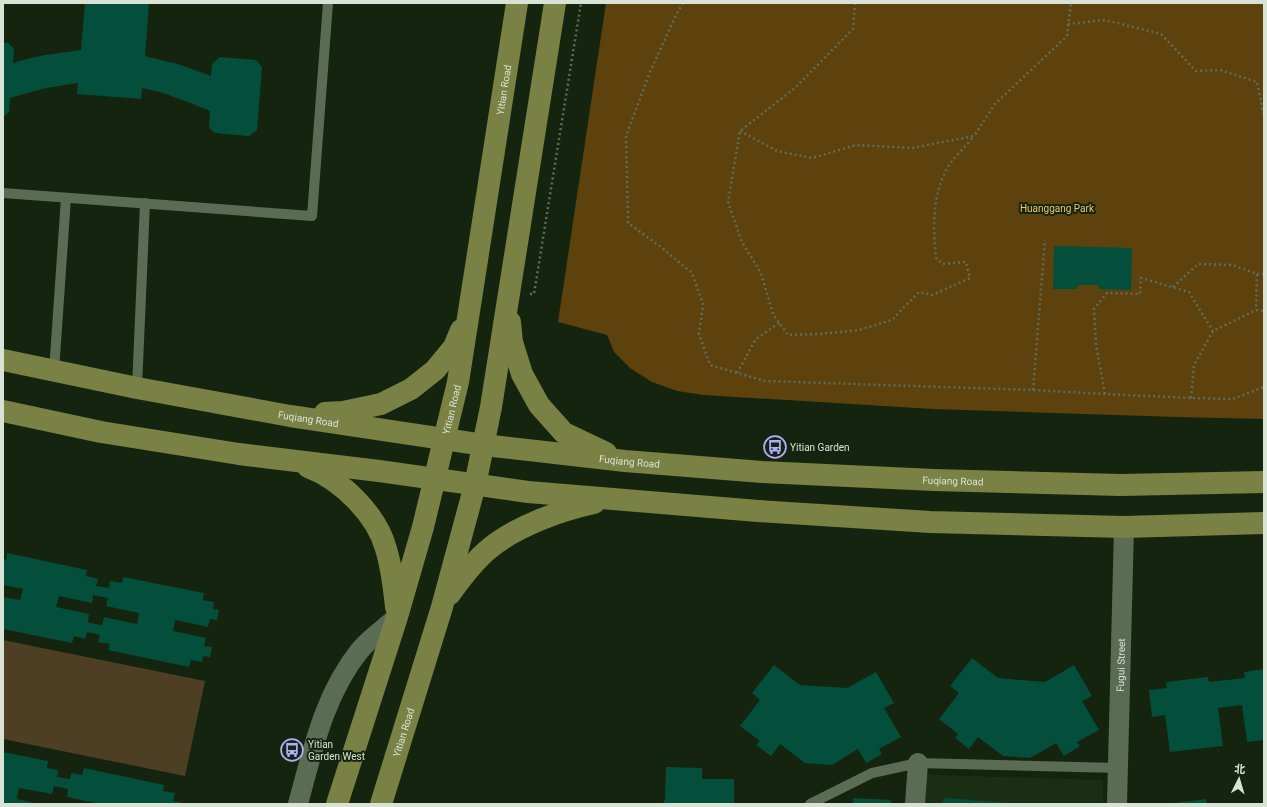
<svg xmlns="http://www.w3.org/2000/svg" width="1267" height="807" font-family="Roboto,'Noto Sans SC',sans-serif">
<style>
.built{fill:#1a2e13}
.green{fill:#4e3e24}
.forest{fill:#5d420d}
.building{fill:#044f3b;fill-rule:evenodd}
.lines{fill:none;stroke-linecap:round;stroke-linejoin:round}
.path{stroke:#5f6d5a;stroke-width:2.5;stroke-dasharray:2 3;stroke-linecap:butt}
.lane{stroke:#5a6d54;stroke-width:10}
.street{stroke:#5a6d54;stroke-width:20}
.primary{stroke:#7a8144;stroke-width:22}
.labels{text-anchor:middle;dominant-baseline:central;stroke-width:4;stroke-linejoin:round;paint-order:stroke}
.street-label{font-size:10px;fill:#d8e3d5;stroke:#14240e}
.park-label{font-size:10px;fill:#efc378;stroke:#14240e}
.poi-label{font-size:10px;fill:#d8e3d5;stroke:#14240e;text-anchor:start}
</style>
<rect width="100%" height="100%" fill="#14240e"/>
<path class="built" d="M908 774 1103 780V804H906Z"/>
<path class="green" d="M3 640 205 681 185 776 3 739Z"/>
<path class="forest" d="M606 3H1264V419L1176 417 933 409 703 395 677 391 652 382 630 368 614 352 607 335 558 322Z"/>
<g class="building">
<path d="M85 3H149L145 56 181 65 211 76 212 64 220 57 256 60 262 67 257 130 249 136 215 133 209 128 210 111 193 104 160 92 142 88 141 99 77 94 78 83 46 88 10 98 9 112 3 117V42L8 43 14 49 13 63 27 59 45 55 81 50Z"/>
<path d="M1054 246 1132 248 1131 290 1098 289V285H1078L1077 289H1053Z"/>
<path d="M7 553 87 570 86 576 98 579 96 586 109 588 110 581 122 583 123 577 204 593 203 600 214 602 213 609 219 610 217 620 210 619 208 627 175 620 173 631 206 638 204 646 212 647 210 657 203 656 202 662 191 660 189 667 108 650 110 644 98 642 100 635 87 632 85 639 74 636 72 643 3 629V597L20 600 23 589 3 585V559L6 560ZM93 595 108 598 106 606 139 613 137 624 104 617 102 625 95 624 88 622 89 614 56 607 59 596 92 603Z"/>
<path d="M972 658 998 678 1045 682 1074 665 1092 696 1082 701 1099 730 1077 742 1080 746 1064 756 1056 743 1030 758 1003 756 978 737 969 749 955 738 958 734 939 719 959 693 950 686Z"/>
<path d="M774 665 800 685 847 688 876 672 894 703 884 708 901 737 879 749 882 754 866 763 858 749 832 765 805 763 780 744 771 756 756 745 760 741 740 726 760 700 752 693Z"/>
<path d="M1264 669V740L1247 742 1242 705 1218 708 1223 746 1170 752 1165 715 1152 717 1149 690 1167 688 1166 682 1208 677 1209 682 1245 678 1244 672Z"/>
<path d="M3 752 48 761 47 768 58 770 57 777 70 779 71 773 82 775 84 768 164 785 163 791 175 793 173 801 180 802 179 804H100L67 797 68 789 54 786 52 794 19 788 17 799 39 804H3Z"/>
<path d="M666 767 702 768V779H734V804H662L665 800Z"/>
<path d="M853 798 891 800V804H853Z"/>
<path d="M945 798 1009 803V804H941Z"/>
<path d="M1206 799 1207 804H1173V803Z"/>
</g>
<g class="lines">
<g class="path">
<path d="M683 3 676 15 650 72 626 136 628 223 661 247 692 273 703 304 699 334 710 365 765 381 1033 390 1105 394 1191 398 1233 399 1264 387"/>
<path d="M855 3 853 29 795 88 740 131 728 202 742 242 761 273 773 314 788 335 820 334 859 330 892 320 903 308 919 292 932 295 970 278 966 262 943 264 936 258C933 227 932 199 946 170 951 160 967 145 974 136"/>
<path d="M1068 24 1105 20 1161 34 1196 71 1220 70 1257 82 1264 117"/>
<path d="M740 131 777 151 812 158 856 145 912 148 974 136 995 104 1067 36 1071 3"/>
<path d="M1257 274H1264"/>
<path d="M1173 287 1198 264 1233 265 1257 274 1256 310"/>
<path d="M530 294H534L581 3"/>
<path d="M737 373 756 339 779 323"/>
<path d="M1033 390 1045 240"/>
<path d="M1105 394 1096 345 1094 309 1107 293 1140 294 1141 278 1189 292 1213 331"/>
<path d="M1191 398 1194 365 1213 331 1256 310 1264 311"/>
</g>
<g class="lane">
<path d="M3 193 312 216 328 3"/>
<path d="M54 371 66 198"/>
<path d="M137 388 145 203"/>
<path d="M810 804 872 773 918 763 1118 768"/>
</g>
<g class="street">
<path d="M298 804C313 749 324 695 360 650 369 639 386 627 397 617"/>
<path d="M915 804 918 763"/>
<path id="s1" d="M1117 804 1124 527"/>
</g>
<g class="primary">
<path d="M510 322 512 342 522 374 539 405 564 433 606 453"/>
<path id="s2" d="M3 360 137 388 290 416 484 445 625 461 762 472 934 480 1121 485 1264 482"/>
<path d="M3 411 101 432 239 454 379 471 528 492 758 511 930 522 1124 527 1264 523"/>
<path d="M325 413 343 412 381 404 411 389 435 370 454 347 461 330"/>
<path d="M308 467C342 480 377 515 386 549 392 568 394 588 396 607"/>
<path d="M450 594C462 577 474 561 490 548 517 526 561 510 594 503"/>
<path id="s3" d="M337 804 397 617 423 527 458 382 517 3"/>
<path id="s4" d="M381 804 442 607 475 485 491 407 555 3"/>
</g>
</g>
<defs>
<g id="bus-ring" transform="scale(1.15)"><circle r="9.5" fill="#14240e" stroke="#b1adfa" stroke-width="1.5"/><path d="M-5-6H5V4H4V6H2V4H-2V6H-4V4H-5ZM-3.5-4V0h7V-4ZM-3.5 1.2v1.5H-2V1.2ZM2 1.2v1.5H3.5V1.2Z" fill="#b1adfa"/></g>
</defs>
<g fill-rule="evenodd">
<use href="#bus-ring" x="775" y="447"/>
<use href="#bus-ring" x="292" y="750"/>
</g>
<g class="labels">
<g class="street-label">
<text stroke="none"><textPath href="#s3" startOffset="735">Yitian Road</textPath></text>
<text stroke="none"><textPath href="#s3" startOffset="411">Yitian Road</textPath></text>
<text stroke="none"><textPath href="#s2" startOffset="311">Fuqiang Road</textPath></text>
<text stroke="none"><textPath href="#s2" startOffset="635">Fuqiang Road</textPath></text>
<text stroke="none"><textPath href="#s2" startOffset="959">Fuqiang Road</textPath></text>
<text stroke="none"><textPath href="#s1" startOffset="139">Fugui Street</textPath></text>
<text stroke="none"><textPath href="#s4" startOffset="75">Yitian Road</textPath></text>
</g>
<g class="park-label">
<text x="1057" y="208">Huanggang Park</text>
</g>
<g class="poi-label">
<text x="790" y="447">Yitian Garden</text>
<text x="308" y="744">Yitian<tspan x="308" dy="12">Garden West</tspan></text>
</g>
</g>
<rect width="1267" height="807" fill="none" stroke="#d8e3d5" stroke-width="8"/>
<g transform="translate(1239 779) rotate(5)" stroke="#14240e" stroke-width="3" paint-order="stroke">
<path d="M0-3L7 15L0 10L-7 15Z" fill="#d8e3d5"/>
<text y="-6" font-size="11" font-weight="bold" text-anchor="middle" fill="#d8e3d5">北</text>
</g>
</svg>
